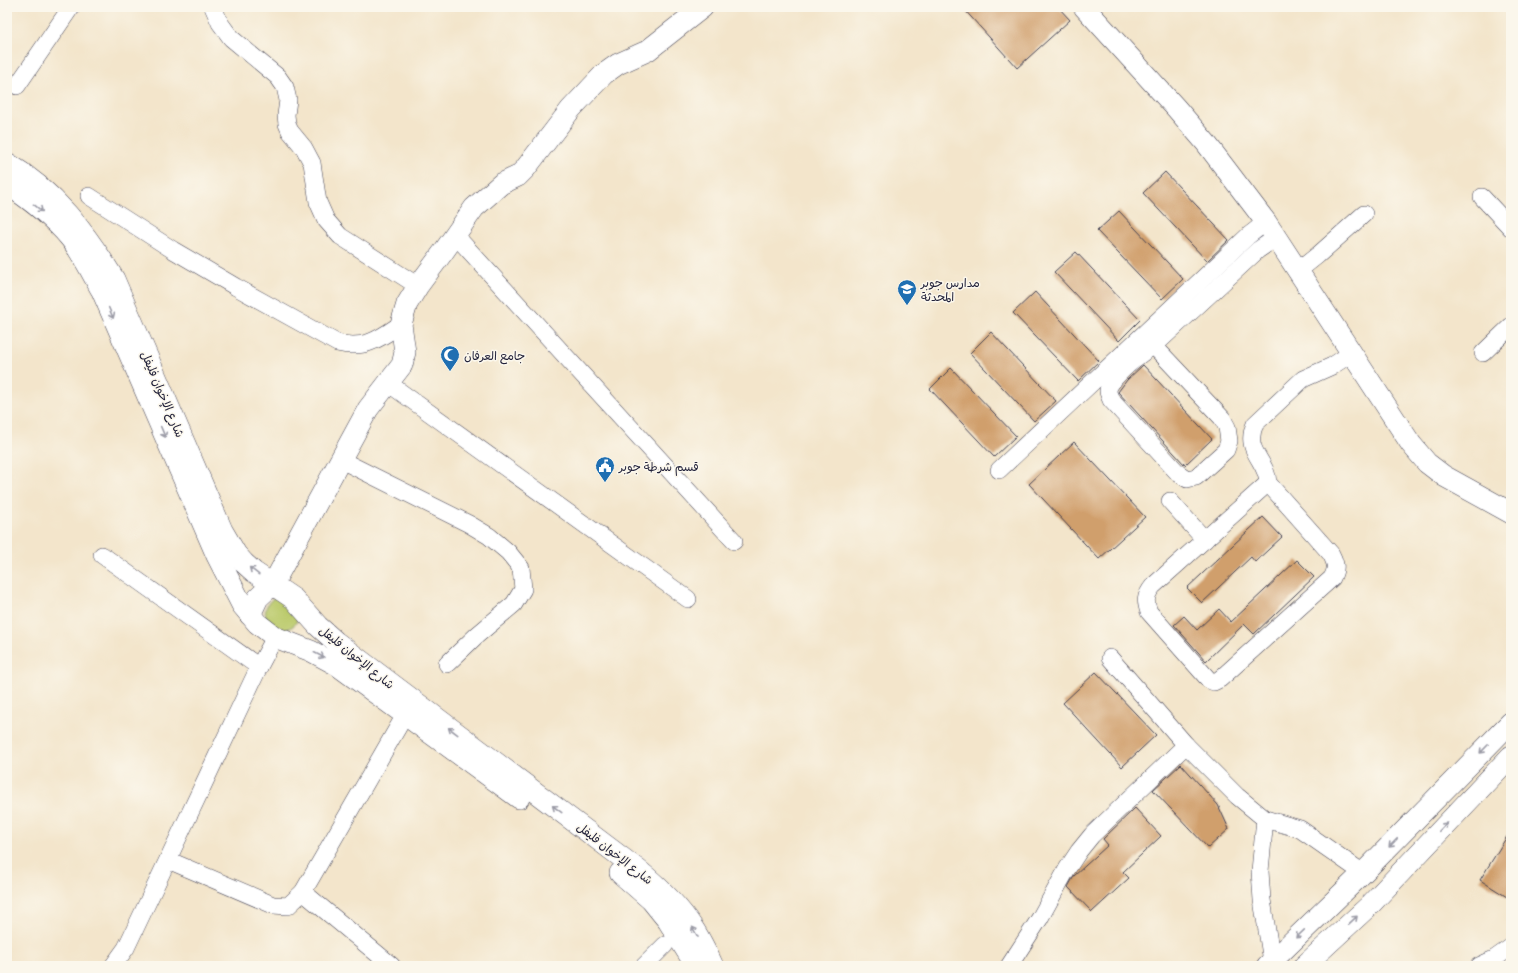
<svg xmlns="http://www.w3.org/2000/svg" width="1518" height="973" font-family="'Patrick Hand','Playpen Sans Arabic',sans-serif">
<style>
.green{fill:#bbca6c;stroke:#6e7654}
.building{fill:#d09f6c}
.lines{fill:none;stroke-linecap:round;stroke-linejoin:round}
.minor-casing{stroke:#413f51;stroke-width:18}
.major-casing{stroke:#413f51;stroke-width:22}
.minor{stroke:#fff;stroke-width:17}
.major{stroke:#fff;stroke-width:21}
.oneway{stroke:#9c9ca7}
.labels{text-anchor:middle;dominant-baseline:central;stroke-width:3;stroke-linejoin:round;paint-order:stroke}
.poi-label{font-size:12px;fill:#22223b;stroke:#fbf7ec;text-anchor:start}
.street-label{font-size:12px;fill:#22223b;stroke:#fbf7ec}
</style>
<rect width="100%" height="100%" fill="#fbf7ec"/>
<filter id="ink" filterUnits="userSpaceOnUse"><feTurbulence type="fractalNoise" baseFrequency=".025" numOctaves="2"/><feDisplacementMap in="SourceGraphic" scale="8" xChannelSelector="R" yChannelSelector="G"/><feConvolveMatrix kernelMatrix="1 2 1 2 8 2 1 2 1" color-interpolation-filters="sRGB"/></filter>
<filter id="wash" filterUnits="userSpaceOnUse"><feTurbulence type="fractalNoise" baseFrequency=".012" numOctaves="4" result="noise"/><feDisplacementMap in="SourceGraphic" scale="16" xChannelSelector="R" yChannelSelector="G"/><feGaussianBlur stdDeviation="0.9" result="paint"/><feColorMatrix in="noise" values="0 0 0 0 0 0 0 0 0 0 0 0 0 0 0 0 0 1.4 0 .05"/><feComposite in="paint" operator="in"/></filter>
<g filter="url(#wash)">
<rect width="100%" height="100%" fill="#f3e5cb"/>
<path class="green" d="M275 597 299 614C297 625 291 630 280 630L267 621C263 610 266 603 275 597Z"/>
<g id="blocks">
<g class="building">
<path d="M962 7H1058L1070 20 1017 68Z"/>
<path d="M1165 172 1229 240 1207 261 1143 193Z"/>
<path d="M1119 211 1183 279 1162 299 1097 231Z"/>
<path d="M1076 252 1140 320 1119 341 1054 272Z"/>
<path d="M1035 292 1099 361 1078 381 1013 313Z"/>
<path d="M991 332 1056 401 1034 421 970 353Z"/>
<path d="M1143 365 1212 439 1185 465 1118 392 1127 380Z"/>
<path d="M951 368 1016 436 994 457 930 389Z"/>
<path d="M1074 442 1145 517 1099 559 1029 484Z"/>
<path d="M1263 517 1282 537 1255 562 1251 557 1202 603 1187 588Z"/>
<path d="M1297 560 1314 577 1254 634 1244 624 1206 661 1174 625 1184 616 1197 630 1219 609 1231 622Z"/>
<path d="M1096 672 1156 735 1122 767 1063 703Z"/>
<path d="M1181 764 1218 805 1229 829 1208 848 1153 790Z"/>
<path d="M1135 808 1161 836 1123 872 1129 878 1092 912 1068 887 1074 876 1108 845 1103 839Z"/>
<path d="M1511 830V890L1507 897 1480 880Z"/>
</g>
</g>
</g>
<g filter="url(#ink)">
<use href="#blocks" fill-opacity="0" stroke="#413f51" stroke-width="1"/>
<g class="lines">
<g class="minor-casing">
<g id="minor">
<path d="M213 7 220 23 231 38 278 77 285 87 288 100 286 115 287 124 290 131 304 148 312 163 318 202 326 220 340 236 418 286"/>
<path d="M17 86 71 7"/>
<path d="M89 196 173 250 236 287 337 343C365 350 379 339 401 324"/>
<path d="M1482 197 1511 228"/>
<path d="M455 235 734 541"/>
<path d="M1298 271 1318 255 1364 214"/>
<path d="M1154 346 1222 418 1227 427 1229 441 1226 450 1196 477 1187 479 1178 473 1111 400C1110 397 1108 394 1108 391 1108 379 1143 351 1154 346L1258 250 1277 237"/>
<path d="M1483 353 1511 326"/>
<path d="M388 383 688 599"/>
<path d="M341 460 469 524 489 536 508 552 521 568 523 589 514 604 476 636 447 664"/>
<path d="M999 470 1248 236 1266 222"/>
<path d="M1268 483 1153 586C1145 596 1145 601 1149 612L1209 680 1214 682 1220 679 1332 578C1337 568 1336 564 1331 554L1268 483C1267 459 1243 452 1255 424L1303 379 1332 366 1352 353"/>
<path d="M1170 501 1205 540"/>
<path d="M102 555 259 667"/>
<path d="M1110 658 1186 745 1237 796 1265 819 1300 829 1363 873"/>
<path d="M1265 819 1260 871 1262 900 1272 961"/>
<path d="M168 860 273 905 288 906 303 892 405 715"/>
<path d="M303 892 392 966"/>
<path d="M113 966 126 948 259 667 275 637"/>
<path d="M644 966 665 945"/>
<path d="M1009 966 1040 918 1067 869 1079 851 1092 835 1186 745"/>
<path d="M1479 966 1494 959 1511 947"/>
</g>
</g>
<g class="major-casing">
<g id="major">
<path d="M1084 7 1176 108 1206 143 1266 222 1411 444 1427 463 1444 476 1511 513"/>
<path d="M7 163C54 191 86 233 114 279L222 530 236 554 244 563 254 572 294 599 318 626 336 642 637 869C658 886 678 905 693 928 701 940 707 953 713 966"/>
<path d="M7 184C30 200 53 217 70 238 83 254 92 274 102 291L217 556 242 605 257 623 275 637 311 651 337 665 519 798"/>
<path d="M250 615 258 598 273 584 368 409 402 365 405 352 401 324 407 304 418 286 444 251 474 208 501 184 518 176 525 169 571 109 604 74 618 64 647 51 703 7"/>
<path d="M620 873 651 900 668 921 696 966"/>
<path d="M1267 966 1363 873 1511 722"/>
<path d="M1304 966 1370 905 1511 756"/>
</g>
</g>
<use href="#minor" class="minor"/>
<use href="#major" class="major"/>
</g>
<defs><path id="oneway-shaft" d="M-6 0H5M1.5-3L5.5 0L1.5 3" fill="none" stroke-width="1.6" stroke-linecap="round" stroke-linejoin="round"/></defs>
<g class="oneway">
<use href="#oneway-shaft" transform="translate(38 208) rotate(39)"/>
<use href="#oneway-shaft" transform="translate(111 313) rotate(67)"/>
<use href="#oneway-shaft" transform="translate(163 432) rotate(67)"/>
<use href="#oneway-shaft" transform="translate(254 571) rotate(-142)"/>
<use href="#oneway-shaft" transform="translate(319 655) rotate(27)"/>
<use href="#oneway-shaft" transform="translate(453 731) rotate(-143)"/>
<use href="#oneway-shaft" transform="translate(1484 749) rotate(134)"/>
<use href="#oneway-shaft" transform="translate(557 809) rotate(-143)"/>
<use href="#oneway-shaft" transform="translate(1443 827) rotate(-46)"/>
<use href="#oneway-shaft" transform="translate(1393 843) rotate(134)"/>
<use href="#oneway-shaft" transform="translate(1353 920) rotate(-43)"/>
<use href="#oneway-shaft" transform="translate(695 932) rotate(-120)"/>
<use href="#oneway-shaft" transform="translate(1300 934) rotate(136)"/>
</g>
</g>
<defs>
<g id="school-pin" transform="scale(1)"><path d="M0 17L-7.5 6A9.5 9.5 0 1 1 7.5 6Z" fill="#1f6fb2" stroke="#fbf7ec"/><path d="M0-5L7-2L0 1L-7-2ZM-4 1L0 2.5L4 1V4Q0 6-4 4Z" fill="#fff"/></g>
<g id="mosque-pin" transform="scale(1)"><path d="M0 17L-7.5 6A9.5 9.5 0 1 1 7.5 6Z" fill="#1f6fb2" stroke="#fbf7ec"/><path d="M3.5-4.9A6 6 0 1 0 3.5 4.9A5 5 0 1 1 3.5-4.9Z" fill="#fff"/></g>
<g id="civic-pin" transform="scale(1)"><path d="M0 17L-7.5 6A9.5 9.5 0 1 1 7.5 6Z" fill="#1f6fb2" stroke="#fbf7ec"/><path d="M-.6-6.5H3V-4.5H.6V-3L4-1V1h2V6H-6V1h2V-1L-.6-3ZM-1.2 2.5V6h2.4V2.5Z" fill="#fff"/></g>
</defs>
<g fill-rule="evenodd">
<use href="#school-pin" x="907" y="289"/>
<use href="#mosque-pin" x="450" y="355"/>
<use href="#civic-pin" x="605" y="466"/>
</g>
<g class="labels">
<g class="poi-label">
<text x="921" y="282">مدارس جوبر<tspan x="921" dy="14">المحدثة</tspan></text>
<text x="464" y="355">جامع العرفان</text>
<text x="619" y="466">قسم شرطة جوبر</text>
</g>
<g class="street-label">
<text transform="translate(163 394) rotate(67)">شارع الإخوان فليفل</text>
<text transform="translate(357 657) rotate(39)">شارع الإخوان فليفل</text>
<text transform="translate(615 853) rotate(38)">شارع الإخوان فليفل</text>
</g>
</g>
<rect width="1518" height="973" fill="none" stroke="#fbf7ec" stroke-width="24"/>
</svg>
